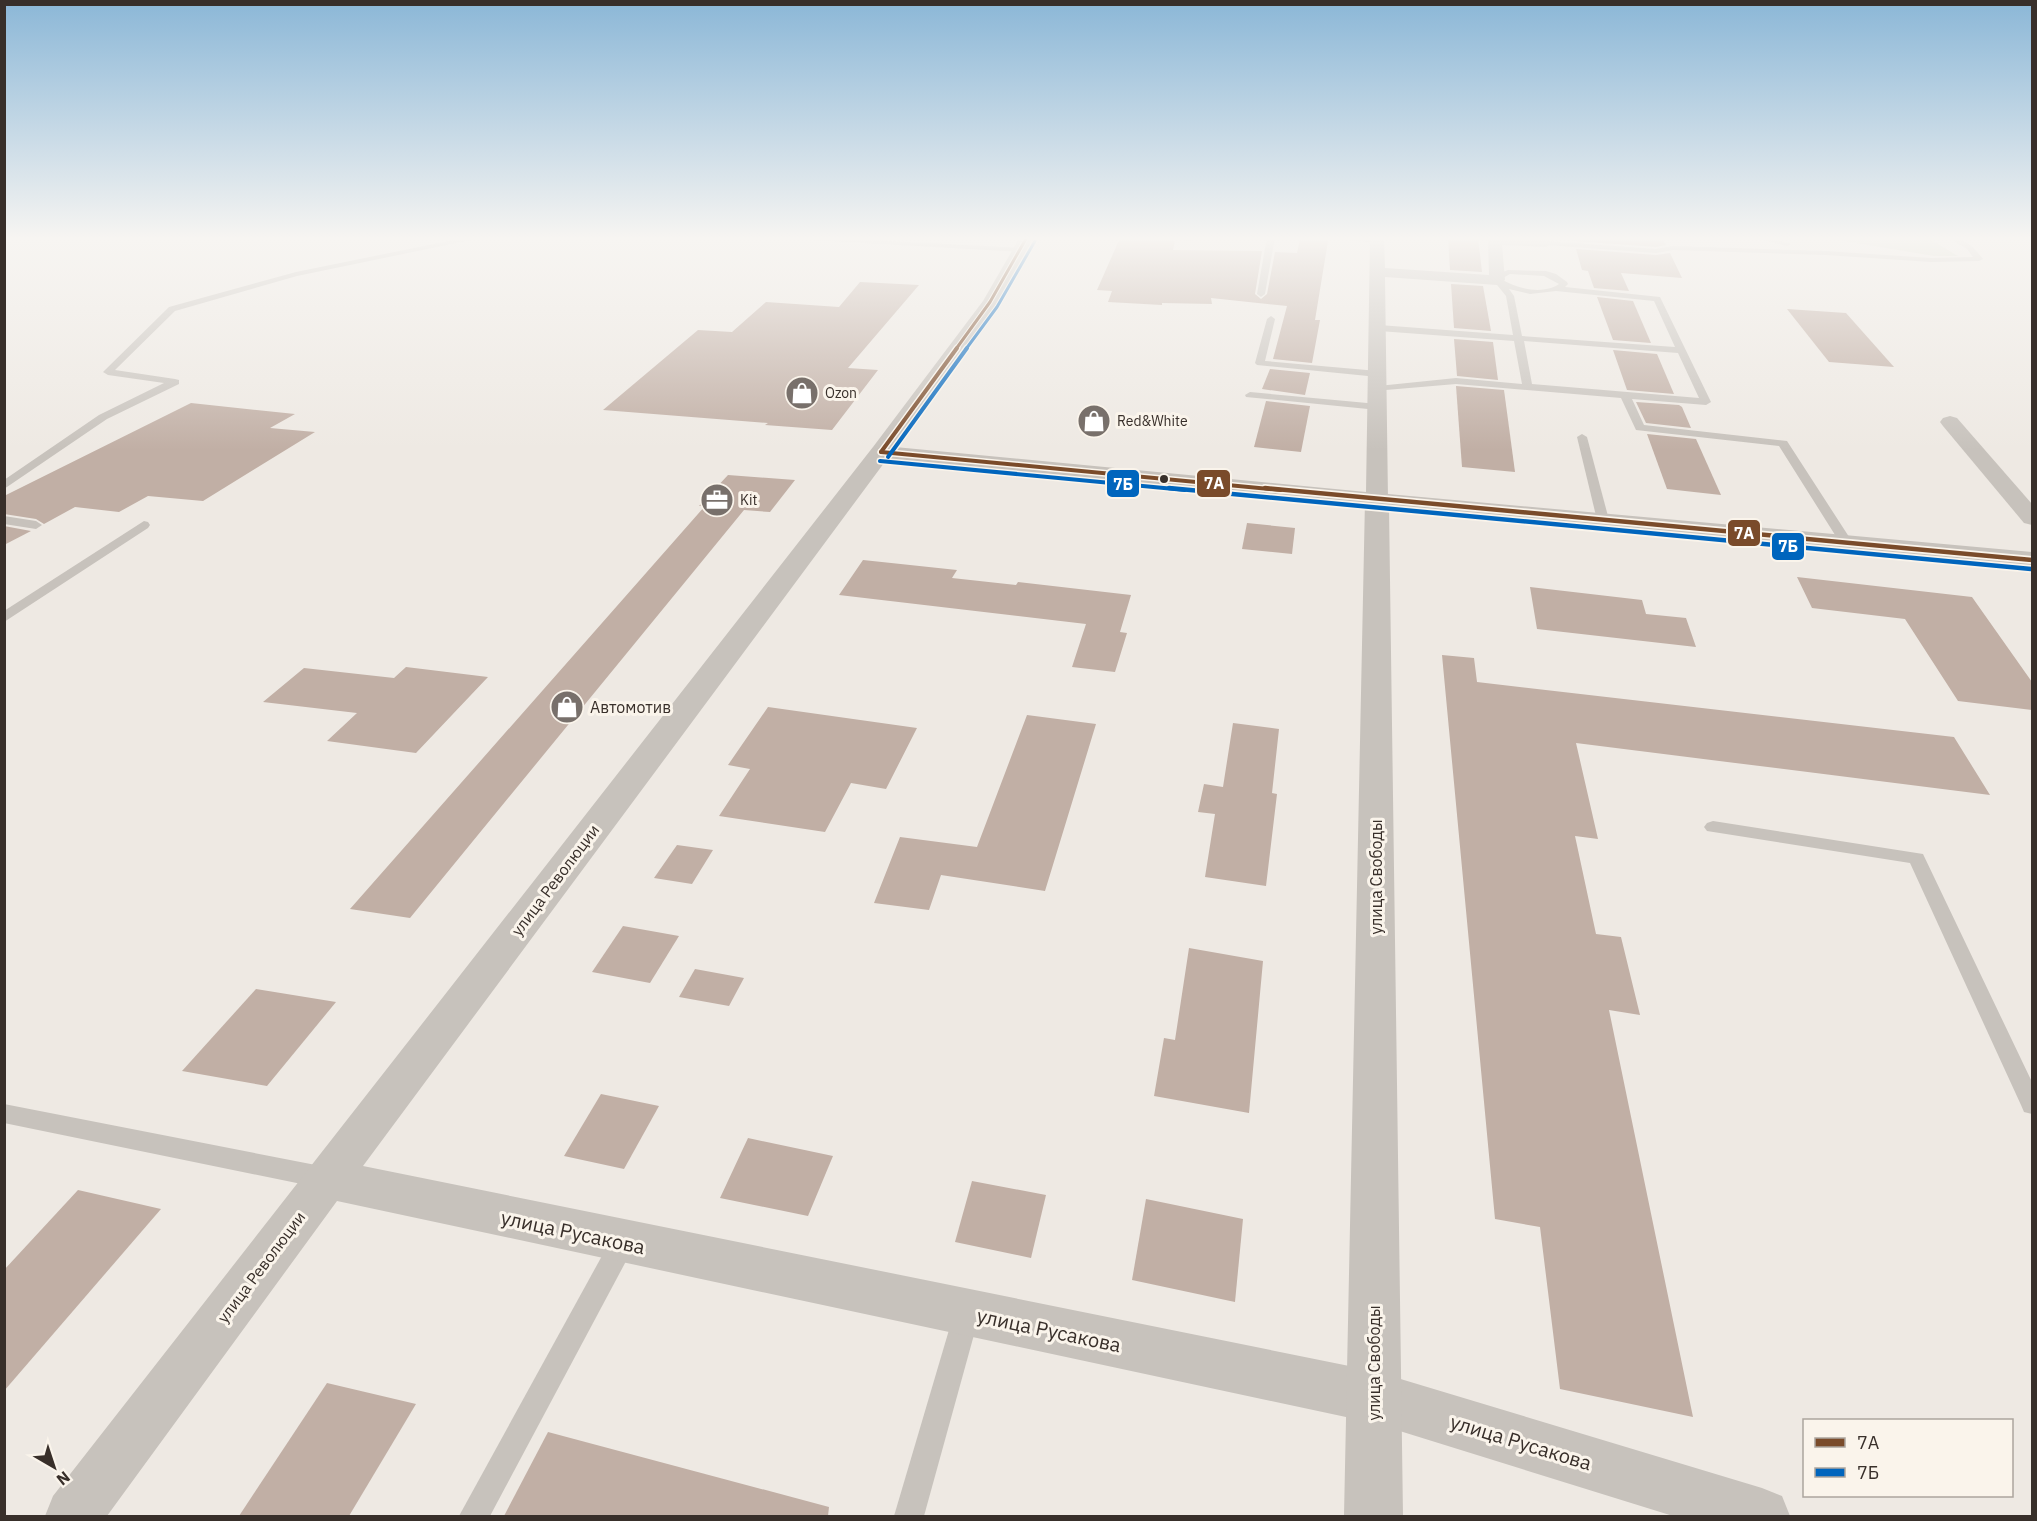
<svg xmlns="http://www.w3.org/2000/svg" width="2037" height="1521" font-family="'IBM Plex Sans',sans-serif">
<style>
.green{fill:#ced3be}
.building{fill:#c1afa5}
.lines{fill:none;stroke-linecap:round;stroke-linejoin:round}
.service{fill:#c7c2bc;fill-rule:evenodd}
.minor{fill:#c7c2bc;fill-rule:evenodd}
.tertiary{fill:#c7c2bc;fill-rule:evenodd}
.bus-1-far2-casing{stroke:#faf4eb;stroke-width:5}
.bus-1-far1-casing{stroke:#faf4eb;stroke-width:7}
.bus-1-casing{stroke:#faf4eb;stroke-width:8}
.bus-2-far2-casing{stroke:#faf4eb;stroke-width:5}
.bus-2-far1-casing{stroke:#faf4eb;stroke-width:7}
.bus-2-casing{stroke:#faf4eb;stroke-width:8}
.bus-1-far2{stroke:#7a4b2a;stroke-width:3}
.bus-1-far1{stroke:#7a4b2a;stroke-width:4}
.bus-1{stroke:#7a4b2a;stroke-width:4.5}
.bus-2-far2{stroke:#0065bd;stroke-width:3}
.bus-2-far1{stroke:#0065bd;stroke-width:4}
.bus-2{stroke:#0065bd;stroke-width:4.5}
.bus-dot{fill:#382f2a;stroke:#faf4eb;stroke-width:2}
.labels{text-anchor:middle;dominant-baseline:central;stroke-width:6;stroke-linejoin:round;paint-order:stroke}
.far-poi-label{font-size:14px;fill:#382f2a;stroke:#faf4eb;text-anchor:start}
.poi-label{font-size:16px;fill:#382f2a;stroke:#faf4eb;text-anchor:start}
.street-label{font-size:16px;fill:#382f2a;stroke:#faf4eb}
.near-street-label{font-size:20px;fill:#382f2a;stroke:#faf4eb}
.line-badge{stroke:#faf4eb;stroke-width:2}
.badge-label{font-size:16px;text-anchor:middle;font-weight:bold;fill:#fff}
</style>
<rect width="100%" height="100%" fill="#eee9e3"/>
<path class="green" d="M1820 237H1926L1958 256H1934Z"/>
<g class="building">
<path d="M1448 237H1478L1482 272 1450 270Z"/>
<path d="M1573 237 1663 239 1666 245 1656 247 1574 241Z"/>
<path d="M1120 238 1175 241 1173 250 1262 251 1255 294 1261 299 1267 294 1275 252 1297 253 1300 239 1328 241 1315 320H1320L1312 363 1273 359 1287 306 1211 298 1212 304 1162 303V305L1108 302 1112 291 1097 290Z"/>
<path d="M1576 249 1656 255 1670 253 1682 278 1621 273 1629 291 1594 288 1588 271 1582 270Z"/>
<path d="M860 282 919 285 848 368 878 370 832 430 765 425 768 423 603 410 698 330 732 332 766 302 839 307Z"/>
<path d="M1451 284 1483 286 1491 331 1454 328Z"/>
<path d="M1597 297 1633 301 1651 343 1613 340Z"/>
<path d="M1787 309 1846 313 1894 367 1829 362Z"/>
<path d="M1454 339 1493 342 1498 380 1457 376Z"/>
<path d="M1613 350 1657 354 1674 394 1627 390Z"/>
<path d="M1270 369 1310 373 1305 395 1262 389Z"/>
<path d="M1456 386 1504 390 1515 472 1462 467Z"/>
<path d="M1266 401 1310 406 1301 452 1254 447Z"/>
<path d="M1636 402 1679 405 1682 407 1691 428 1646 423Z"/>
<path d="M191 403 295 414 270 428 315 432 203 501 148 496 119 512 75 507 44 524 36 519 4 514V496Z"/>
<path d="M1647 434 1696 439 1721 495 1667 489Z"/>
<path d="M728 475 795 480 770 512 744 510 410 918 350 909 705 506H699Z"/>
<path d="M1247 523 1295 528 1292 554 1242 549Z"/>
<path d="M4 526 31 531 4 545Z"/>
<path d="M863 560 957 570 952 578 1016 585 1018 582 1131 595 1120 632 1127 633 1115 672 1072 667 1086 624 839 595Z"/>
<path d="M1797 577 1972 597 2032 682V710L1958 701 1905 619 1812 608Z"/>
<path d="M1530 587 1642 600 1646 614 1686 618 1696 647 1537 629Z"/>
<path d="M1442 655 1474 658 1477 682 1954 737 1990 795 1576 743 1598 839 1575 836 1596 934 1621 937 1640 1015 1609 1010 1693 1417 1560 1389 1540 1227 1495 1219Z"/>
<path d="M406 667 488 677 416 753 327 741 357 713 263 702 304 668 394 678Z"/>
<path d="M768 707 917 728 886 789 851 783 825 832 719 816 750 769 728 765Z"/>
<path d="M1027 715 1096 724 1045 891 941 875 929 910 874 903 900 837 977 847Z"/>
<path d="M1233 723 1279 729 1272 793 1277 794 1266 886 1205 877 1215 814 1198 812 1204 784 1223 787Z"/>
<path d="M677 845 713 850 692 884 654 878Z"/>
<path d="M623 926 679 936 650 983 592 972Z"/>
<path d="M1189 948 1263 961 1249 1113 1154 1096 1164 1038 1175 1040Z"/>
<path d="M695 969 744 978 729 1006 679 997Z"/>
<path d="M256 989 336 1002 267 1086 182 1071Z"/>
<path d="M601 1094 659 1106 624 1169 564 1156Z"/>
<path d="M748 1138 833 1156 808 1216 720 1198Z"/>
<path d="M972 1181 1046 1195 1031 1258 955 1242Z"/>
<path d="M78 1190 161 1209 4 1391V1270Z"/>
<path d="M1146 1199 1243 1219 1235 1302 1132 1280Z"/>
<path d="M327 1383 416 1404 349 1516H239Z"/>
<path d="M548 1432 829 1507 828 1516H504Z"/>
</g>
<g class="lines">
<g class="service">
<path d="M468 237H485L297 276 175 311 115 370 175 379 179 380V384L107 419 4 489V480L99 415 164 383 108 375 103 372 169 307 296 272Z"/>
<path d="M759 237H813L1022 248 1026 250 1022 252Z"/>
<path d="M1154 237H1198L1193 241Z"/>
<path d="M1267 237H1275L1265 294 1261 297 1257 294Z"/>
<path d="M1319 237H1357L1381 241 1377 243Z"/>
<path d="M1751 237H1767L1791 244 1787 246Z"/>
<path d="M1947 237C1964 237 1973 246 1983 259L1979 261 1931 262 1826 255 1673 250 1656 253 1546 245 1542 243 1546 241 1656 249 1673 246 1826 251 1931 258 1973 257 1967 249Z"/>
<path d="M1508 270 1546 271 1556 274 1567 282 1568 284 1565 287 1660 297 1711 402 1706 405 1632 399 1644 425 1787 441 1853 543 1852 546H1842L1779 446 1636 430 1621 398 1456 384 1374 391 1373 389 1378 386 1456 378 1522 384 1514 341 1379 331 1374 328 1379 325 1513 335 1506 296 1493 280 1495 275ZM1510 274 1544 276 1559 284C1543 295 1517 289 1501 279ZM1509 289 1530 294 1556 291 1654 301 1675 347 1522 336 1514 296ZM1524 341 1678 353 1699 398 1532 384Z"/>
<path d="M1271 316 1275 319 1265 361 1378 371 1383 374 1378 377 1257 365 1255 363 1267 319Z"/>
<path d="M1250 392 1378 404 1383 407 1378 410 1246 397 1245 395Z"/>
<path d="M1582 434 1587 437 1609 520 1607 523H1599L1597 520 1577 437Z"/>
<path d="M4 516 36 521 42 525 36 529 4 524Z"/>
<path d="M144 521 148 522 150 525 148 528 4 622V611Z"/>
<path d="M1713 821 1923 854 2032 1082V1114L2024 1112 2021 1105 1910 863 1707 831 1704 827 1707 823Z"/>
<path d="M4 1104 326 1167 334 1171 338 1178 334 1185 326 1189 4 1123Z"/>
<path d="M623 1230 632 1234 635 1242 632 1250 490 1516H459L614 1234Z"/>
<path d="M967 1300 976 1304 980 1313 924 1516H894L954 1313 958 1304Z"/>
</g>
<g class="minor">
<path d="M1020 237H1034L998 302 895 447 1366 492 1370 237H1384L1385 268 1489 275 1488 240 1490 237 1546 239 1553 243 1546 247 1502 245 1505 280 1497 285 1385 277 1388 500 1385 505 1377 507 887 459 363 1166 1374 1371 1762 1488 1782 1496 1790 1516H1673L1374 1423 337 1201 107 1516H45L53 1496 873 447 983 301Z"/>
<path d="M1950 416 1957 418 2032 504V525L2024 523 1943 426 1940 422 1943 418Z"/>
</g>
<path class="tertiary" d="M1377 493 2032 552V568L1389 508 1403 1516H1344L1365 500 1369 495Z"/>
<g class="bus-1-far2-casing">
<path id="bus-1-far2" d="M956 349 990 302 1027 237"/>
</g>
<g class="bus-1-far1-casing">
<g id="bus-1-far1">
<path d="M881 452 1281 490"/>
<path d="M881 452 957 348"/>
</g>
</g>
<g class="bus-1-casing">
<path id="bus-1" d="M1265 488 2032 560"/>
</g>
<g class="bus-2-far2-casing">
<path id="bus-2-far2" d="M966 349 997 307 1035 241"/>
</g>
<g class="bus-2-far1-casing">
<g id="bus-2-far1">
<path d="M888 457 967 348"/>
<path d="M880 461 1185 490"/>
</g>
</g>
<g class="bus-2-casing">
<path id="bus-2" d="M1169 488 2031 569"/>
</g>
<use href="#bus-1-far2" class="bus-1-far2"/>
<use href="#bus-1-far1" class="bus-1-far1"/>
<use href="#bus-1" class="bus-1"/>
<use href="#bus-2-far2" class="bus-2-far2"/>
<use href="#bus-2-far1" class="bus-2-far1"/>
<use href="#bus-2" class="bus-2"/>
</g>
<linearGradient id="sky" x2="0" y2="1"><stop stop-color="#8bb7d7"/><stop offset="0.53" stop-color="#f7f5f2"/><stop offset="1" stop-color="#f7f5f2" stop-opacity="0"/></linearGradient>
<rect width="2037" height="450" fill="url(#sky)"/>
<defs>
<g id="shop-disc" transform="scale(1.725)"><circle r="9.5" fill="#78706b" stroke="#faf4eb"/><path d="M-5-2.5h2.3a2.7 3.5 0 0 1 5.4 0H5L5.5 6h-11ZM-1.5-2.5h3a1.5 2.3 0 0 0-3 0Z" fill="#fff"/></g>
<g id="office-disc" transform="scale(1.725)"><circle r="9.5" fill="#78706b" stroke="#faf4eb"/><path d="M-6-3h4V-5.5h4V-3h4V5H-6ZM-1-4.5V-3h2v-1.5ZM-6 0V1H6V0Z" fill="#fff"/></g>
</defs>
<g fill-rule="evenodd">
<use href="#shop-disc" x="802" y="393"/>
<use href="#shop-disc" x="1094" y="421"/>
<use href="#office-disc" x="717" y="500"/>
<use href="#shop-disc" x="567" y="707"/>
</g>
<circle class="bus-dot" cx="1164" cy="479" r="5"/>
<g class="labels">
<g class="far-poi-label">
<text x="825" y="393">Ozon</text>
<text x="1117" y="421">Red&amp;White</text>
<text x="740" y="500">Kit</text>
</g>
<g class="poi-label">
<text x="590" y="707">Автомотив</text>
</g>
<g class="street-label">
<text transform="translate(1376 877) rotate(-90)">улица Свободы</text>
<text transform="translate(555 880) rotate(-53)">улица Революции</text>
<text transform="translate(261 1267) rotate(-53)">улица Революции</text>
<text transform="translate(1374 1363) rotate(-90)">улица Свободы</text>
</g>
<g class="near-street-label">
<text transform="translate(573 1232) rotate(12)">улица Русакова</text>
<text transform="translate(1049 1330) rotate(12)">улица Русакова</text>
<text transform="translate(1521 1442) rotate(17)">улица Русакова</text>
</g>
</g>
<g class="line-badge">
<rect x="1196" y="469" width="35" height="29" rx="6" fill="#7a4b2a"/>
<rect x="1106" y="469" width="34" height="29" rx="6" fill="#0065bd"/>
<rect x="1727" y="519" width="34" height="28" rx="6" fill="#7a4b2a"/>
<rect x="1771" y="532" width="34" height="29" rx="6" fill="#0065bd"/>
</g>
<g class="badge-label">
<text x="1214" y="489">7А</text>
<text x="1123" y="490">7Б</text>
<text x="1744" y="539">7А</text>
<text x="1788" y="552">7Б</text>
</g>
<rect width="2037" height="1521" fill="none" stroke="#382f2a" stroke-width="12"/>
<rect x="1803" y="1419" width="210" height="78" fill="#faf4eb" stroke="#aca59e" stroke-width="1.5"/>
<rect x="1815" y="1438" width="30" height="9" fill="#7a4b2a" stroke="#aca59e" stroke-width="1.5"/>
<text x="1857" y="1449" font-size="18" fill="#382f2a">7А</text>
<rect x="1815" y="1468" width="30" height="9" fill="#0065bd" stroke="#aca59e" stroke-width="1.5"/>
<text x="1857" y="1479" font-size="18" fill="#382f2a">7Б</text>
<g transform="translate(54 1467) rotate(141)" stroke="#faf4eb" stroke-width="4.5" paint-order="stroke">
<path d="M0-4.5L10 22L0 15L-10 22Z" fill="#382f2a"/>
<text y="-9" font-size="16" font-weight="bold" text-anchor="middle" fill="#382f2a">N</text>
</g>
</svg>
